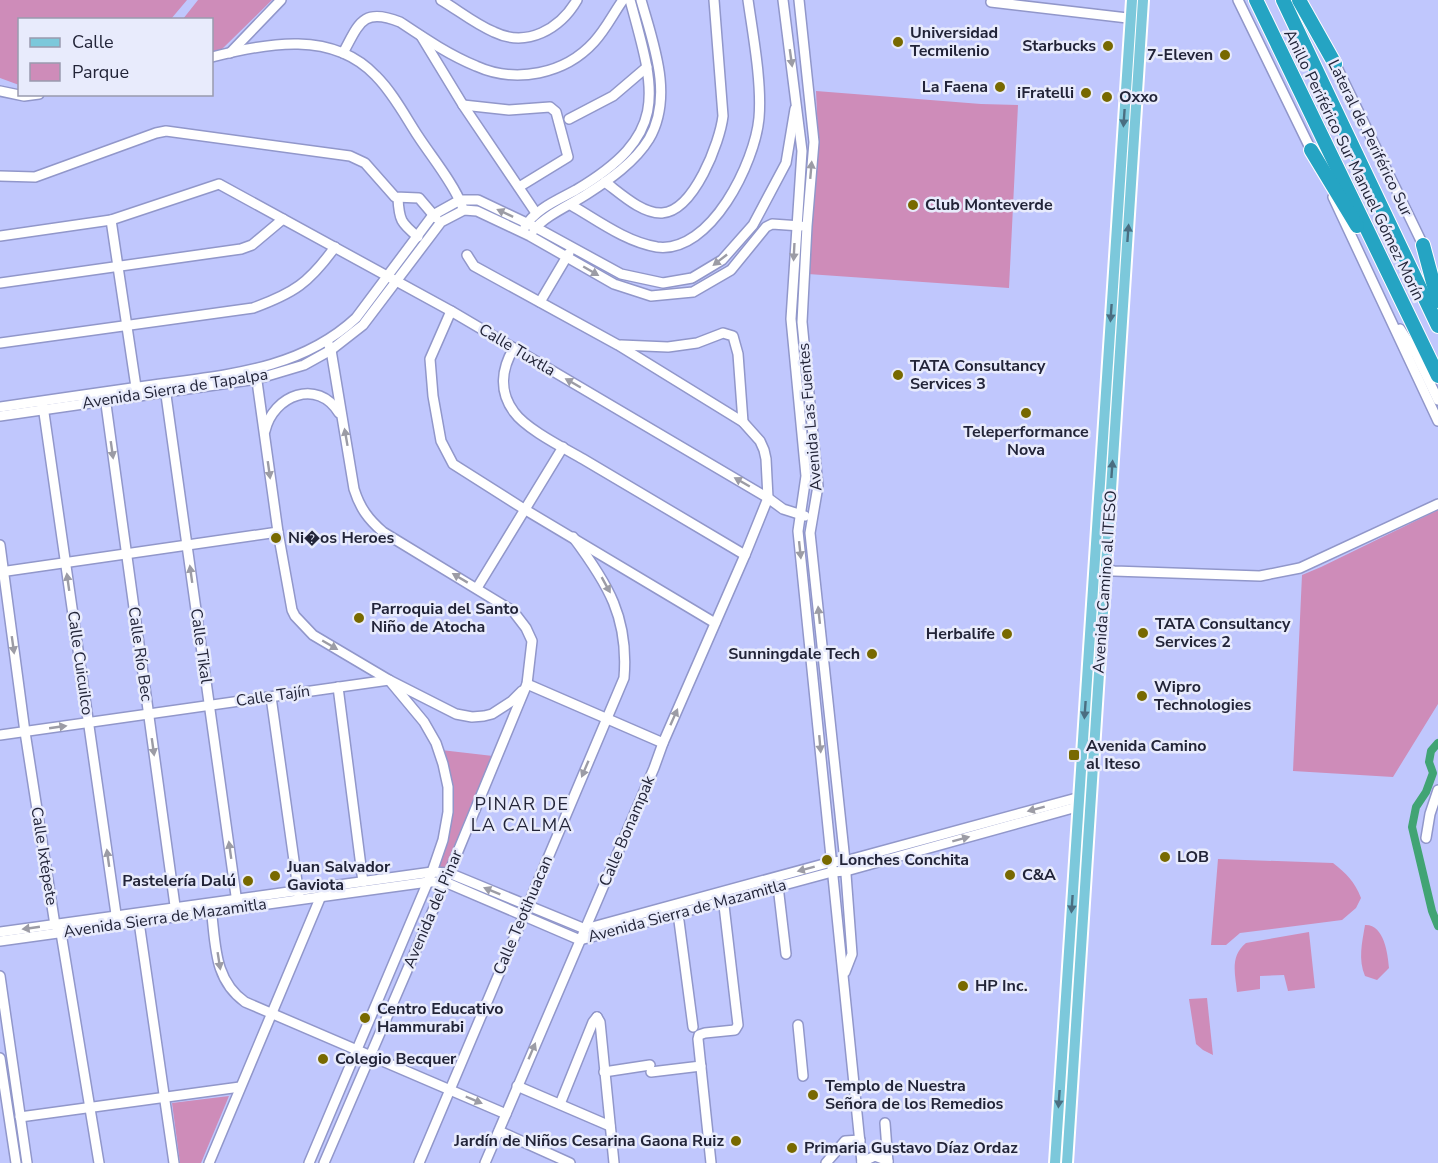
<svg xmlns="http://www.w3.org/2000/svg" width="1438" height="1163" font-family="'Nunito Sans',sans-serif">
<style>
.green{fill:#ce8cb9}
.lines{fill:none;stroke-linecap:round;stroke-linejoin:round}
.canal{stroke:#41a474;stroke-width:8}
.minor-casing{stroke:#9197ca;stroke-width:12}
.major-casing{stroke:#fff;stroke-width:14}
.highway-casing{stroke:#fff;stroke-width:16}
.minor{stroke:#fff;stroke-width:9}
.major{stroke:#7cc8db;stroke-width:10}
.highway{stroke:#25a4c3;stroke-width:14}
.oneway{fill:#9c9ca5}
.oneway2{fill:#4a6e81}
.poi-dot{fill:#786900;stroke:#e8ebfc;stroke-width:2}
.labels{text-anchor:middle;dominant-baseline:central;stroke-width:5;stroke-linejoin:round;paint-order:stroke}
.poi-label{font-size:16px;font-weight:bold;fill:#222438;stroke:#e8ebfc;text-anchor:start}
.street-label{font-size:16px;fill:#222438;stroke:#e8ebfc}
.neighbourhood-label{font-size:18px;letter-spacing:1.5px;fill:#222438;stroke:#e8ebfc}
</style>
<rect width="100%" height="100%" fill="#c0c7fd"/>
<g class="green">
<path d="M0 0H187L171 19 20 20 19 85 0 78Z"/>
<path d="M198 0H272L221 50 212 52V20L183 19Z"/>
<path d="M816 91 981 104 1018 105 1009 288 808 274 818 136Z"/>
<path d="M1438 510V704L1393 777 1293 771 1302 575 1321 567Z"/>
<path d="M441 750 493 756 447 871 435 870 448 834Z"/>
<path d="M1218 859 1333 863C1346 873 1355 882 1361 898L1356 908 1342 920 1240 933 1226 945H1211Z"/>
<path d="M1365 925C1384 924 1388 954 1389 968L1377 980 1365 976C1358 959 1362 943 1365 925Z"/>
<path d="M1309 932 1315 988 1288 991 1284 975 1260 976V989L1237 992C1235 973 1230 956 1246 943Z"/>
<path d="M1207 998 1213 1055 1203 1050 1196 1044 1189 999Z"/>
<path d="M229 1096 201 1163H180L172 1103Z"/>
</g>
<g class="lines">
<path class="canal" d="M1438 743 1431 751 1429 762 1433 773 1426 792 1416 807 1412 827 1432 911 1438 926"/>
<g class="minor-casing">
<g id="minor">
<path d="M441 0C458 10 475 24 494 32 527 48 560 29 577 0"/>
<path d="M783 0 802 151 791 319 806 476 798 531 862 1163"/>
<path d="M799 0 814 142 807 226 802 322 818 486 810 533 845 861 852 954 845 972"/>
<path d="M992 0 991 2 1136 19"/>
<path d="M1238 0 1313 154"/>
<path d="M421 36 463 105 536 213"/>
<path d="M230 53 281 0"/>
<path d="M343 53C359 24 362 7 400 22 424 38 449 55 476 66 516 84 565 74 594 42 606 29 613 14 623 0"/>
<path d="M212 57C266 43 333 30 376 76 393 93 405 116 418 136 431 156 454 184 462 206"/>
<path d="M1333 59 1425 249"/>
<path d="M0 91 24 96 39 94"/>
<path d="M463 105 509 110 550 107 556 112 568 157 519 187"/>
<path d="M569 119 613 96 647 67"/>
<path d="M0 176 35 177 156 133 166 131 350 156 365 163 395 197 419 198 436 218"/>
<path d="M605 182C620 193 642 214 662 213 694 211 720 142 723 116L714 0"/>
<path d="M1333 197 1438 421"/>
<path d="M398 198C399 220 401 223 418 237"/>
<path d="M571 205C597 220 626 242 657 247 711 254 755 162 759 118 762 83 753 35 748 0"/>
<path d="M111 220 136 387"/>
<path d="M525 227C535 209 558 200 576 190 670 134 656 94 630 0"/>
<path d="M534 230C544 216 572 204 587 194 609 180 635 162 649 139 674 96 653 43 641 0"/>
<path d="M0 236 111 220 219 184 451 311 768 498 783 509 805 516"/>
<path d="M467 255 474 266 618 345 743 422 760 441 764 450 766 459 768 498 745 555 663 743 654 768 485 1163"/>
<path d="M0 283 241 249 252 245 283 219"/>
<path d="M540 302 569 253"/>
<path d="M451 311 430 359 433 396 441 441 453 464 524 509 715 623"/>
<path d="M1400 329 1416 354 1438 400"/>
<path d="M0 343 253 308C294 293 309 283 335 247"/>
<path d="M621 345 668 347 697 343 723 333 733 336 738 354 743 422"/>
<path d="M514 348C501 369 499 392 514 412 526 429 564 448 583 459 637 491 691 523 745 555"/>
<path d="M256 374 278 532 292 610 295 616 313 635 389 680 424 722 436 743 443 764 448 787V812L443 840 432 872 309 1163"/>
<path d="M165 388 237 903"/>
<path d="M105 397 176 913"/>
<path d="M43 406 117 921"/>
<path d="M0 407C49 400 97 393 146 386 221 375 298 372 356 318L433 215 460 200H478L535 227 621 274 663 283 692 278 722 260 753 225 786 163 795 109"/>
<path d="M0 416 257 379 304 365 331 350 363 325 441 222 464 210 477 211 530 236 614 284 651 296 693 292 731 270 766 227 772 224 801 226"/>
<path d="M265 431C273 395 318 378 339 413"/>
<path d="M0 545 25 732 55 925 61 933 99 1163"/>
<path d="M1099 568 1114 571 1260 576 1300 568 1438 504"/>
<path d="M0 572 278 532"/>
<path d="M477 588 563 447"/>
<path d="M527 684 663 743"/>
<path d="M338 687 363 882"/>
<path d="M271 697 299 896"/>
<path d="M0 735 389 680 456 714 472 717 484 716 492 714 512 701 522 691"/>
<path d="M1426 838 1430 814 1438 790"/>
<path d="M778 886 786 954"/>
<path d="M211 908C216 944 213 979 245 1002L506 1114"/>
<path d="M679 921 693 1027"/>
<path d="M139 922 174 1163"/>
<path d="M0 932 432 872 449 873 585 929 831 862 845 861 1084 796"/>
<path d="M0 941 428 882H445L580 940 832 872 846 871 1091 803"/>
<path d="M0 976 27 1163"/>
<path d="M597 1017 600 1022 614 1163"/>
<path d="M798 1025 803 1076"/>
<path d="M0 1058 16 1163"/>
<path d="M604 1072 650 1065"/>
<path d="M651 1072 701 1066"/>
<path d="M517 1086 610 1126"/>
<path d="M560 1104 593 1022 597 1017"/>
<path d="M20 1117 240 1087"/>
<path d="M885 1123 888 1163"/>
<path d="M499 1131 570 1163"/>
<path d="M862 1162 875 1156 888 1161"/>
<path d="M209 1163 321 896"/>
<path d="M324 1163 449 873 527 684 532 641 526 628 513 611 383 532C368 519 360 508 354 489L331 350 327 341"/>
<path d="M419 1163 624 678C629 618 608 584 573 537"/>
<path d="M711 1163 698 1039 699 1035 705 1033 735 1030 738 1025 723 897"/>
<path d="M826 1163 845 1141 860 1140"/>
</g>
</g>
<g class="major-casing">
<g id="major">
<path d="M1055 1163 1132 0"/>
<path d="M1067 1163 1143 0"/>
</g>
</g>
<g class="highway-casing">
<g id="highway">
<path d="M1256 0 1438 376"/>
<path d="M1283 0 1438 326"/>
<path d="M1299 0 1335 64"/>
<path d="M1311 150 1357 226"/>
<path d="M1423 245 1438 301"/>
</g>
</g>
<use href="#minor" class="minor"/>
<use href="#major" class="major"/>
<use href="#highway" class="highway"/>
</g>
<defs><path id="oneway-solid" d="M-6-.8H1V-3.2L6.5 0L1 3.2V.8H-6Z" transform="scale(1.5)"/></defs>
<g class="oneway">
<use href="#oneway-solid" transform="translate(791 58) rotate(82)"/>
<use href="#oneway-solid" transform="translate(811 170) rotate(-85)"/>
<use href="#oneway-solid" transform="translate(505 213) rotate(-155)"/>
<use href="#oneway-solid" transform="translate(794 252) rotate(93)"/>
<use href="#oneway-solid" transform="translate(720 260) rotate(142)"/>
<use href="#oneway-solid" transform="translate(591 271) rotate(30)"/>
<use href="#oneway-solid" transform="translate(573 383) rotate(-150)"/>
<use href="#oneway-solid" transform="translate(346 437) rotate(-100)"/>
<use href="#oneway-solid" transform="translate(112 450) rotate(82)"/>
<use href="#oneway-solid" transform="translate(269 470) rotate(82)"/>
<use href="#oneway-solid" transform="translate(742 482) rotate(-150)"/>
<use href="#oneway-solid" transform="translate(800 550) rotate(84)"/>
<use href="#oneway-solid" transform="translate(191 574) rotate(-98)"/>
<use href="#oneway-solid" transform="translate(460 578) rotate(-149)"/>
<use href="#oneway-solid" transform="translate(68 582) rotate(-98)"/>
<use href="#oneway-solid" transform="translate(606 585) rotate(61)"/>
<use href="#oneway-solid" transform="translate(819 615) rotate(-96)"/>
<use href="#oneway-solid" transform="translate(13 645) rotate(82)"/>
<use href="#oneway-solid" transform="translate(330 645) rotate(30)"/>
<use href="#oneway-solid" transform="translate(674 717) rotate(-66)"/>
<use href="#oneway-solid" transform="translate(58 727) rotate(-8)"/>
<use href="#oneway-solid" transform="translate(820 744) rotate(85)"/>
<use href="#oneway-solid" transform="translate(153 747) rotate(82)"/>
<use href="#oneway-solid" transform="translate(585 769) rotate(113)"/>
<use href="#oneway-solid" transform="translate(1036 809) rotate(165)"/>
<use href="#oneway-solid" transform="translate(961 839) rotate(-15)"/>
<use href="#oneway-solid" transform="translate(230 850) rotate(-98)"/>
<use href="#oneway-solid" transform="translate(108 858) rotate(-98)"/>
<use href="#oneway-solid" transform="translate(806 869) rotate(165)"/>
<use href="#oneway-solid" transform="translate(492 891) rotate(-158)"/>
<use href="#oneway-solid" transform="translate(31 928) rotate(172)"/>
<use href="#oneway-solid" transform="translate(219 961) rotate(81)"/>
<use href="#oneway-solid" transform="translate(532 1051) rotate(-67)"/>
<use href="#oneway-solid" transform="translate(474 1100) rotate(23)"/>
</g>
<g class="oneway2">
<use href="#oneway-solid" transform="translate(1124 118) rotate(94)"/>
<use href="#oneway-solid" transform="translate(1128 233) rotate(-86)"/>
<use href="#oneway-solid" transform="translate(1111 313) rotate(94)"/>
<use href="#oneway-solid" transform="translate(1112 469) rotate(-86)"/>
<use href="#oneway-solid" transform="translate(1085 710) rotate(94)"/>
<use href="#oneway-solid" transform="translate(1072 904) rotate(94)"/>
<use href="#oneway-solid" transform="translate(1059 1099) rotate(94)"/>
</g>
<g class="poi-dot">
<circle cx="898" cy="42" r="6"/>
<circle cx="1108" cy="46" r="6"/>
<circle cx="1225" cy="55" r="6"/>
<circle cx="1000" cy="87" r="6"/>
<circle cx="1086" cy="93" r="6"/>
<circle cx="1107" cy="97" r="6"/>
<circle cx="913" cy="205" r="6"/>
<circle cx="898" cy="375" r="6"/>
<circle cx="1026" cy="413" r="6"/>
<circle cx="276" cy="538" r="6"/>
<circle cx="359" cy="618" r="6"/>
<circle cx="1143" cy="633" r="6"/>
<circle cx="1007" cy="634" r="6"/>
<circle cx="872" cy="654" r="6"/>
<circle cx="1142" cy="696" r="6"/>
<rect x="1068" y="749" width="12" height="12" rx="3"/>
<circle cx="1165" cy="857" r="6"/>
<circle cx="827" cy="860" r="6"/>
<circle cx="1010" cy="875" r="6"/>
<circle cx="275" cy="876" r="6"/>
<circle cx="248" cy="881" r="6"/>
<circle cx="963" cy="986" r="6"/>
<circle cx="365" cy="1018" r="6"/>
<circle cx="323" cy="1059" r="6"/>
<circle cx="813" cy="1095" r="6"/>
<circle cx="736" cy="1141" r="6"/>
<circle cx="792" cy="1148" r="6"/>
</g>
<g class="labels">
<g class="poi-label">
<text x="910" y="33">Universidad<tspan x="910" dy="18">Tecmilenio</tspan></text>
<text x="1096" y="46" text-anchor="end">Starbucks</text>
<text x="1213" y="55" text-anchor="end">7-Eleven</text>
<text x="988" y="87" text-anchor="end">La Faena</text>
<text x="1074" y="93" text-anchor="end">iFratelli</text>
<text x="1119" y="97">Oxxo</text>
<text x="925" y="205">Club Monteverde</text>
<text x="910" y="366">TATA Consultancy<tspan x="910" dy="18">Services 3</tspan></text>
<text x="1026" y="432" text-anchor="middle">Teleperformance<tspan x="1026" dy="18">Nova</tspan></text>
<text x="288" y="538">Ni�os Heroes</text>
<text x="371" y="609">Parroquia del Santo<tspan x="371" dy="18">Niño de Atocha</tspan></text>
<text x="1155" y="624">TATA Consultancy<tspan x="1155" dy="18">Services 2</tspan></text>
<text x="995" y="634" text-anchor="end">Herbalife</text>
<text x="860" y="654" text-anchor="end">Sunningdale Tech</text>
<text x="1154" y="687">Wipro<tspan x="1154" dy="18">Technologies</tspan></text>
<text x="1086" y="746">Avenida Camino<tspan x="1086" dy="18">al Iteso</tspan></text>
<text x="1177" y="857">LOB</text>
<text x="839" y="860">Lonches Conchita</text>
<text x="287" y="867">Juan Salvador<tspan x="287" dy="18">Gaviota</tspan></text>
<text x="1022" y="875">C&amp;A</text>
<text x="236" y="881" text-anchor="end">Pastelería Dalú</text>
<text x="975" y="986">HP Inc.</text>
<text x="377" y="1009">Centro Educativo<tspan x="377" dy="18">Hammurabi</tspan></text>
<text x="335" y="1059">Colegio Becquer</text>
<text x="825" y="1086">Templo de Nuestra<tspan x="825" dy="18">Señora de los Remedios</tspan></text>
<text x="724" y="1141" text-anchor="end">Jardín de Niños Cesarina Gaona Ruiz</text>
<text x="804" y="1148">Primaria Gustavo Díaz Ordaz</text>
</g>
<g class="street-label">
<text transform="translate(1370 138) rotate(64)">Lateral de Periférico Sur</text>
<text transform="translate(1354 165) rotate(64)">Anillo Periférico Sur Manuel Gómez Morín</text>
<text transform="translate(517 350) rotate(31)">Calle Tuxtla</text>
<text transform="translate(175 389) rotate(-9)">Avenida Sierra de Tapalpa</text>
<text transform="translate(810 417) rotate(-95)">Avenida Las Fuentes</text>
<text transform="translate(1105 582) rotate(-86)">Avenida Camino al ITESO</text>
<text transform="translate(201 646) rotate(82)">Calle Tikal</text>
<text transform="translate(140 654) rotate(82)">Calle Río Bec</text>
<text transform="translate(80 663) rotate(82)">Calle Cuicuilco</text>
<text transform="translate(273 696) rotate(-8)">Calle Tajín</text>
<text transform="translate(627 831) rotate(-67)">Calle Bonampak</text>
<text transform="translate(44 856) rotate(81)">Calle Ixtépete</text>
<text transform="translate(433 909) rotate(-67)">Avenida del Pinar</text>
<text transform="translate(687 911) rotate(-15)">Avenida Sierra de Mazamitla</text>
<text transform="translate(523 915) rotate(-67)">Calle Teotihuacan</text>
<text transform="translate(165 918) rotate(-8)">Avenida Sierra de Mazamitla</text>
</g>
<g class="neighbourhood-label">
<text x="522" y="804">PINAR DE<tspan x="522" dy="21">LA CALMA</tspan></text>
</g>
</g>
<rect x="18" y="18" width="195" height="78" fill="#e8ebfc" stroke="#999bae" stroke-width="1.5"/>
<rect x="30" y="38" width="30" height="9" fill="#7cc8db" stroke="#999bae" stroke-width="1.5"/>
<text x="72" y="48" font-size="18" fill="#222438">Calle</text>
<rect x="30" y="63" width="30" height="18" fill="#ce8cb9" stroke="#999bae" stroke-width="1.5"/>
<text x="72" y="78" font-size="18" fill="#222438">Parque</text>
</svg>
